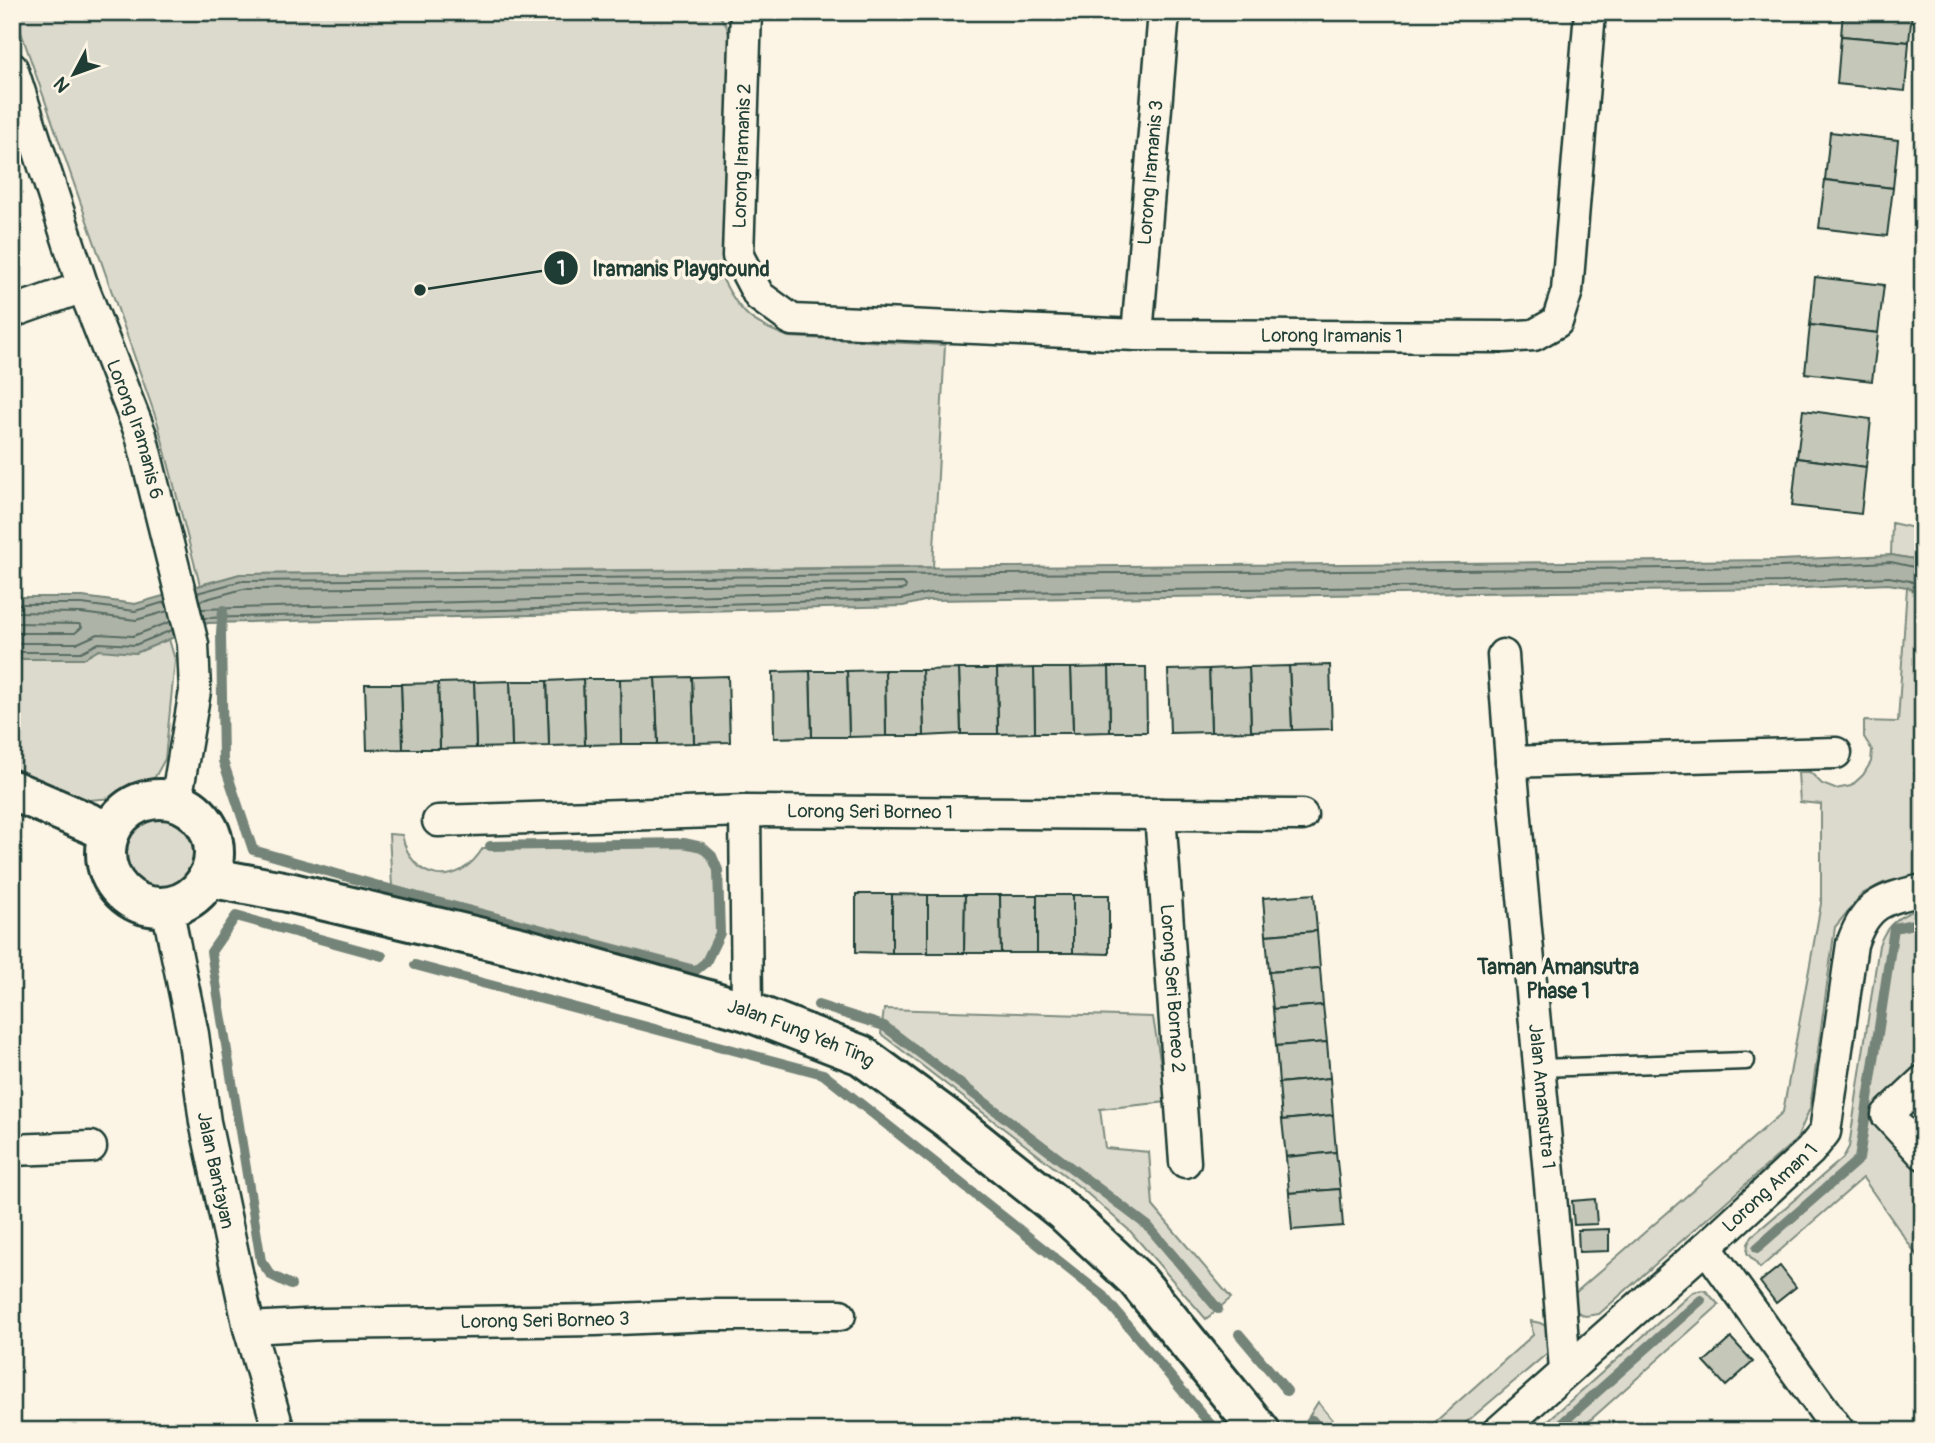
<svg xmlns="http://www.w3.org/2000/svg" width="1935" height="1443" font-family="Pangolin,sans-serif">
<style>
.green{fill:#dcdacc;stroke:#7e8c80;stroke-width:2}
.water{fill:#aeb3a7;stroke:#758479;stroke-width:2}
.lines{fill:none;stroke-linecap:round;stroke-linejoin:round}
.shore{stroke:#586c62;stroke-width:2}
.stream{stroke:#758479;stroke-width:10}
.building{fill:#c5c7b9;stroke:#1f3d34;stroke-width:2}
.lane-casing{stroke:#1f3d34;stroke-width:21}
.street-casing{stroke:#1f3d34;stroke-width:35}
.secondary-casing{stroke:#1f3d34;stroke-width:44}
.lane{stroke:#fcf5e5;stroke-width:16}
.street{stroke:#fcf5e5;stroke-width:30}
.secondary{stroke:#fcf5e5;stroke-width:38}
.labels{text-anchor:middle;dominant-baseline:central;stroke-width:7;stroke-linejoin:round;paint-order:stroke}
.street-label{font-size:19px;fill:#1f3d34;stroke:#fcf5e5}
.neighbourhood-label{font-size:21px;font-weight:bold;fill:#1f3d34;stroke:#fcf5e5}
.leader{fill:none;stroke:#1f3d34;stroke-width:2.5}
.callout-dot{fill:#1f3d34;stroke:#fcf5e5;stroke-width:2.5}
.mark-label{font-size:21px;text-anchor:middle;font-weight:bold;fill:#fff}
.callout-label{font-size:21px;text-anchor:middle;font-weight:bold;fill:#1f3d34;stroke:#fcf5e5;stroke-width:7;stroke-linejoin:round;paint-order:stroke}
</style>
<rect width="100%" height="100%" fill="#fcf5e5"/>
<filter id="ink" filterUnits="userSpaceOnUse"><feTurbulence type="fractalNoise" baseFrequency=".0143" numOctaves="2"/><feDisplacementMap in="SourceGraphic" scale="14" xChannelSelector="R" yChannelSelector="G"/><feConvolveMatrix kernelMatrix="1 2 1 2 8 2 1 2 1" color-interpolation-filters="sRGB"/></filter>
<g filter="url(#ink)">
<g class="green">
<path d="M14 12H717L726 25 732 42 723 280C741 315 752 323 789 337L945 345 933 567 240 574 200 585 158 424Z"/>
<path d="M1892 523 1923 530V563L1914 559 1891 555Z"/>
<path d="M1907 587 1923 595V874L1883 883 1862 894 1835 927 1810 1108 1797 1139 1599 1314 1585 1316 1576 1311 1574 1304 1575 1293 1783 1112 1821 904V804L1800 802 1798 773 1810 772 1822 784 1835 789 1851 786 1863 775 1871 762 1872 750 1864 737V721L1898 722Z"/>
<path d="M169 639 175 660 165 759 155 777 134 790 113 798 89 800 66 793 12 769V659H83L99 649 136 653Z"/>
<circle cx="159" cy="854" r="40"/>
<path d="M389 834 402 835C412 883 458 889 483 848L684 847 699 850 709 859 715 871 717 933 703 960 695 966 392 886Z"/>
<path d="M1923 901V1081L1887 1115 1923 1154V1264L1863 1178 1760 1268 1747 1253 1748 1244 1752 1236 1843 1158 1849 1147 1879 945C1886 927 1895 918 1913 911V903Z"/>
<path d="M884 1009 1153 1017 1167 1102 1100 1109 1105 1148 1149 1152 1153 1206 1231 1298 1206 1319 1130 1231 1081 1188 881 1034Z"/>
<path d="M1702 1290 1706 1291 1719 1305 1578 1431H1536L1693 1292Z"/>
<path d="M1531 1321 1540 1323 1548 1327 1551 1350 1456 1431H1425L1533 1335Z"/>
<path d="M1318 1402 1342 1431H1300Z"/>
</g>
<path class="water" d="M1891 555 1914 559 1923 563V595L1907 587 1888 584 1782 589 929 600 903 606 208 623 136 653 99 650 83 659H12V597H83L135 604 240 574 1780 560Z"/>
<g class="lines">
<g class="shore">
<path d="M197 593 242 581 1780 567 1891 562 1923 569"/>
<path d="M199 601 243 589 903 583 906 586 905 589 901 590 201 609"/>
<path d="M12 604H82L135 611 165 602"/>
<path d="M12 612 81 613 136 620 168 611"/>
<path d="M204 618 902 599 929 593 1782 582 1889 577 1910 581 1923 587"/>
<path d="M12 623 79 624 82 627 75 633H12"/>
<path d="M12 643H78L98 634 133 636 170 622"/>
<path d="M12 652H81L99 643 135 645 172 630"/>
</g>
<g class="stream">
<path d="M223 610 221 633 223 761 253 850 428 900 695 971 706 962 720 933 718 870 712 856 702 847 684 843 490 846"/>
<path d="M415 965 823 1074 1103 1296 1216 1431"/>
<path d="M818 1005 884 1026 1148 1226 1218 1309"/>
<path d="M1757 1248 1859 1159 1894 928 1923 922"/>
<path d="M291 1285 271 1275 261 1261 211 952 236 916 382 956"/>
<path d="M1239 1334 1287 1391"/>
<path d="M1312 1420 1321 1431"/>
<path d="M1442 1431 1446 1427"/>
<path d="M1553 1431 1701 1300"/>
</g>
</g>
<g class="building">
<path d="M1843 12H1912L1909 42 1841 36Z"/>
<path d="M1841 36 1909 42 1905 91 1837 84Z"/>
<path d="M1830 132 1898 140 1893 188 1825 180Z"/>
<path d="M1825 180 1893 188 1887 236 1819 228Z"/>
<path d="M1815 277 1884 285 1878 333 1810 325Z"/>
<path d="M1810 325 1878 333 1872 381 1805 373Z"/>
<path d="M1803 410 1871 419 1866 467 1797 458Z"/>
<path d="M1797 458 1866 467 1861 514 1792 506Z"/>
<path d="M1330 665 1332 729 1292 730 1289 666Z"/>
<path d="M1289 666 1292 730 1251 731 1249 667Z"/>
<path d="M1109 667H1146L1147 732H1110Z"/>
<path d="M1109 667 1110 732 1073 733 1071 668Z"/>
<path d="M1249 667 1251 731 1211 732 1209 669Z"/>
<path d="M1034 668H1071L1073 733H1035Z"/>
<path d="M1034 668 1035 733 998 734 997 669Z"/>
<path d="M959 669H997L998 734H961Z"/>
<path d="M959 669 961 734 924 736 922 670Z"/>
<path d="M1209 669 1211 732 1170 733 1168 670Z"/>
<path d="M885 670H922L924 736H886Z"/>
<path d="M885 670 886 736 849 737 847 671Z"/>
<path d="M810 671H847L849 737H812Z"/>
<path d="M810 671 812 737 774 738 773 672Z"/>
<path d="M728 676 730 742 694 743 692 677Z"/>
<path d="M692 677 694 743 658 744 655 678Z"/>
<path d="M655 678 658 744H621L620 679Z"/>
<path d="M583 679H620L621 744 585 745Z"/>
<path d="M583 679 585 745 549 746 547 681Z"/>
<path d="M510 681H547L549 746 512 747Z"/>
<path d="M510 681 512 747 476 748 474 682Z"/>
<path d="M474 682 476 748 440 749 438 683Z"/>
<path d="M438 683 440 749H403L401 684Z"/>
<path d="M365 684H401L403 749 367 750Z"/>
<path d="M856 894H892V953L856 952Z"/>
<path d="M892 894 928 895V953H892Z"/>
<path d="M1314 894 1317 931 1266 935 1263 898Z"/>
<path d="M928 895H965L964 953H928Z"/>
<path d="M965 895H1000L1001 953H964Z"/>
<path d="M1000 895H1037V953H1001Z"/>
<rect x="1037" y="895" width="36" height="58"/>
<path d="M1073 895H1109V954L1073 953Z"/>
<path d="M1317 931 1320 968 1269 972 1266 935Z"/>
<path d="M1320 968 1323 1005 1273 1009 1269 972Z"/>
<path d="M1323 1005 1327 1042 1276 1046 1273 1009Z"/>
<path d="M1327 1042 1330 1078 1279 1083 1276 1046Z"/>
<path d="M1330 1078 1333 1115 1282 1120 1279 1083Z"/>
<path d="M1333 1115 1336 1152 1286 1157 1282 1120Z"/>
<path d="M1336 1152 1340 1189 1289 1193 1286 1157Z"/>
<path d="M1340 1189 1343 1226 1292 1230 1289 1193Z"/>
<path d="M1595 1199 1597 1224 1574 1225 1572 1201Z"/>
<path d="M1609 1229V1251L1579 1252 1578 1230Z"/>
<path d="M1780 1266 1796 1287 1776 1303 1760 1282Z"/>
<path d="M1731 1338 1753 1362 1726 1386 1704 1362Z"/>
</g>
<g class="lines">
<g class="lane-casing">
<path id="lane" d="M1540 1068 1746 1061"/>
</g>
<g class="street-casing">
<g id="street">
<path id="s1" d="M746 12 738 256 759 296 792 320 1137 335 1504 337 1534 335 1557 322 1567 291 1590 12"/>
<path id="s2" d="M12 68 83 287 141 435 193 644 195 691 176 801"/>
<path d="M12 312 83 287"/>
<path id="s3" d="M1137 335 1164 12"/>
<path id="s4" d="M1503 655C1519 894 1549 1132 1565 1371"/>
<path d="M1511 762 1836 753"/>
<path d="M745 811 747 1011"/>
<path id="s5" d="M1160 814 1185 1162"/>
<path id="s6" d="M438 821 745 811 1302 815"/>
<path id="s7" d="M167 907 193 1034 205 1122 249 1328 279 1431"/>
<path d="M1923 1081 1887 1115 1923 1154"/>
<path d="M12 1150 91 1147"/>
<path d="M1706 1247 1839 1431"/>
<path id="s8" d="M249 1328 323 1324 595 1320 710 1315H840"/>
<path id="s9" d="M1499 1431 1706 1247 1810 1151 1825 1132 1852 944C1866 903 1883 899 1923 890"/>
</g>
</g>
<g class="secondary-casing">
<g id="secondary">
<path d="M12 790 110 832"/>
<circle cx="160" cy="853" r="54"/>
<path id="s10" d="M208 877 288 892 524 948 747 1011 861 1055 948 1119 1064 1212 1137 1280 1260 1431"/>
</g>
</g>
<use href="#lane" class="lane"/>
<use href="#street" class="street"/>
<use href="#secondary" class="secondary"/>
</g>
</g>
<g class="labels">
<g class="street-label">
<text transform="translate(742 156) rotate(-88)">Lorong Iramanis 2</text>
<text stroke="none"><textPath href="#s3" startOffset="163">Lorong Iramanis 3</textPath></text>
<text stroke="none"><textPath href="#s1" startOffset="870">Lorong Iramanis 1</textPath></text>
<text stroke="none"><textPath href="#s2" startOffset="382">Lorong Iramanis 6</textPath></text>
<text stroke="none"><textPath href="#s6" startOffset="432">Lorong Seri Borneo 1</textPath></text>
<text stroke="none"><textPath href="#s5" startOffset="175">Lorong Seri Borneo 2</textPath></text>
<text stroke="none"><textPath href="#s10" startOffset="614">Jalan Fung Yeh Ting</textPath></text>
<text stroke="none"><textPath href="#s4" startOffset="443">Jalan Amansutra 1</textPath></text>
<text stroke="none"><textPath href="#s7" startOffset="268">Jalan Bantayan</textPath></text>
<text stroke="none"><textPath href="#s9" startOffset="364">Lorong Aman 1</textPath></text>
<text stroke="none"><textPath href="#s8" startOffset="296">Lorong Seri Borneo 3</textPath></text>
</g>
<g class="neighbourhood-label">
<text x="1558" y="967">Taman Amansutra<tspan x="1558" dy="24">Phase 1</tspan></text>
</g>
</g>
<path class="leader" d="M420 290L561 268"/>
<g class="callout-dot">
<circle cx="420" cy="290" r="7"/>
<circle cx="561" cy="268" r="18"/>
</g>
<g class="mark-label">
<text x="561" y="276">1</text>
</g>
<g class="callout-label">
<text x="681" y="276">Iramanis Playground</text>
</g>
<rect width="1935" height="1443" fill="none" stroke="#fcf5e5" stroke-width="42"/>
<rect x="21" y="21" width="1893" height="1401" fill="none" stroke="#1f3d34" stroke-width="2.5" filter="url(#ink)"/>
<g transform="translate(74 74) rotate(229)" stroke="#fcf5e5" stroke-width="5" paint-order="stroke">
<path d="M0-5L12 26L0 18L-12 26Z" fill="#1f3d34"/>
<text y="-10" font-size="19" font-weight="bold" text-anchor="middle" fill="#1f3d34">N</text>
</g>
</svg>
